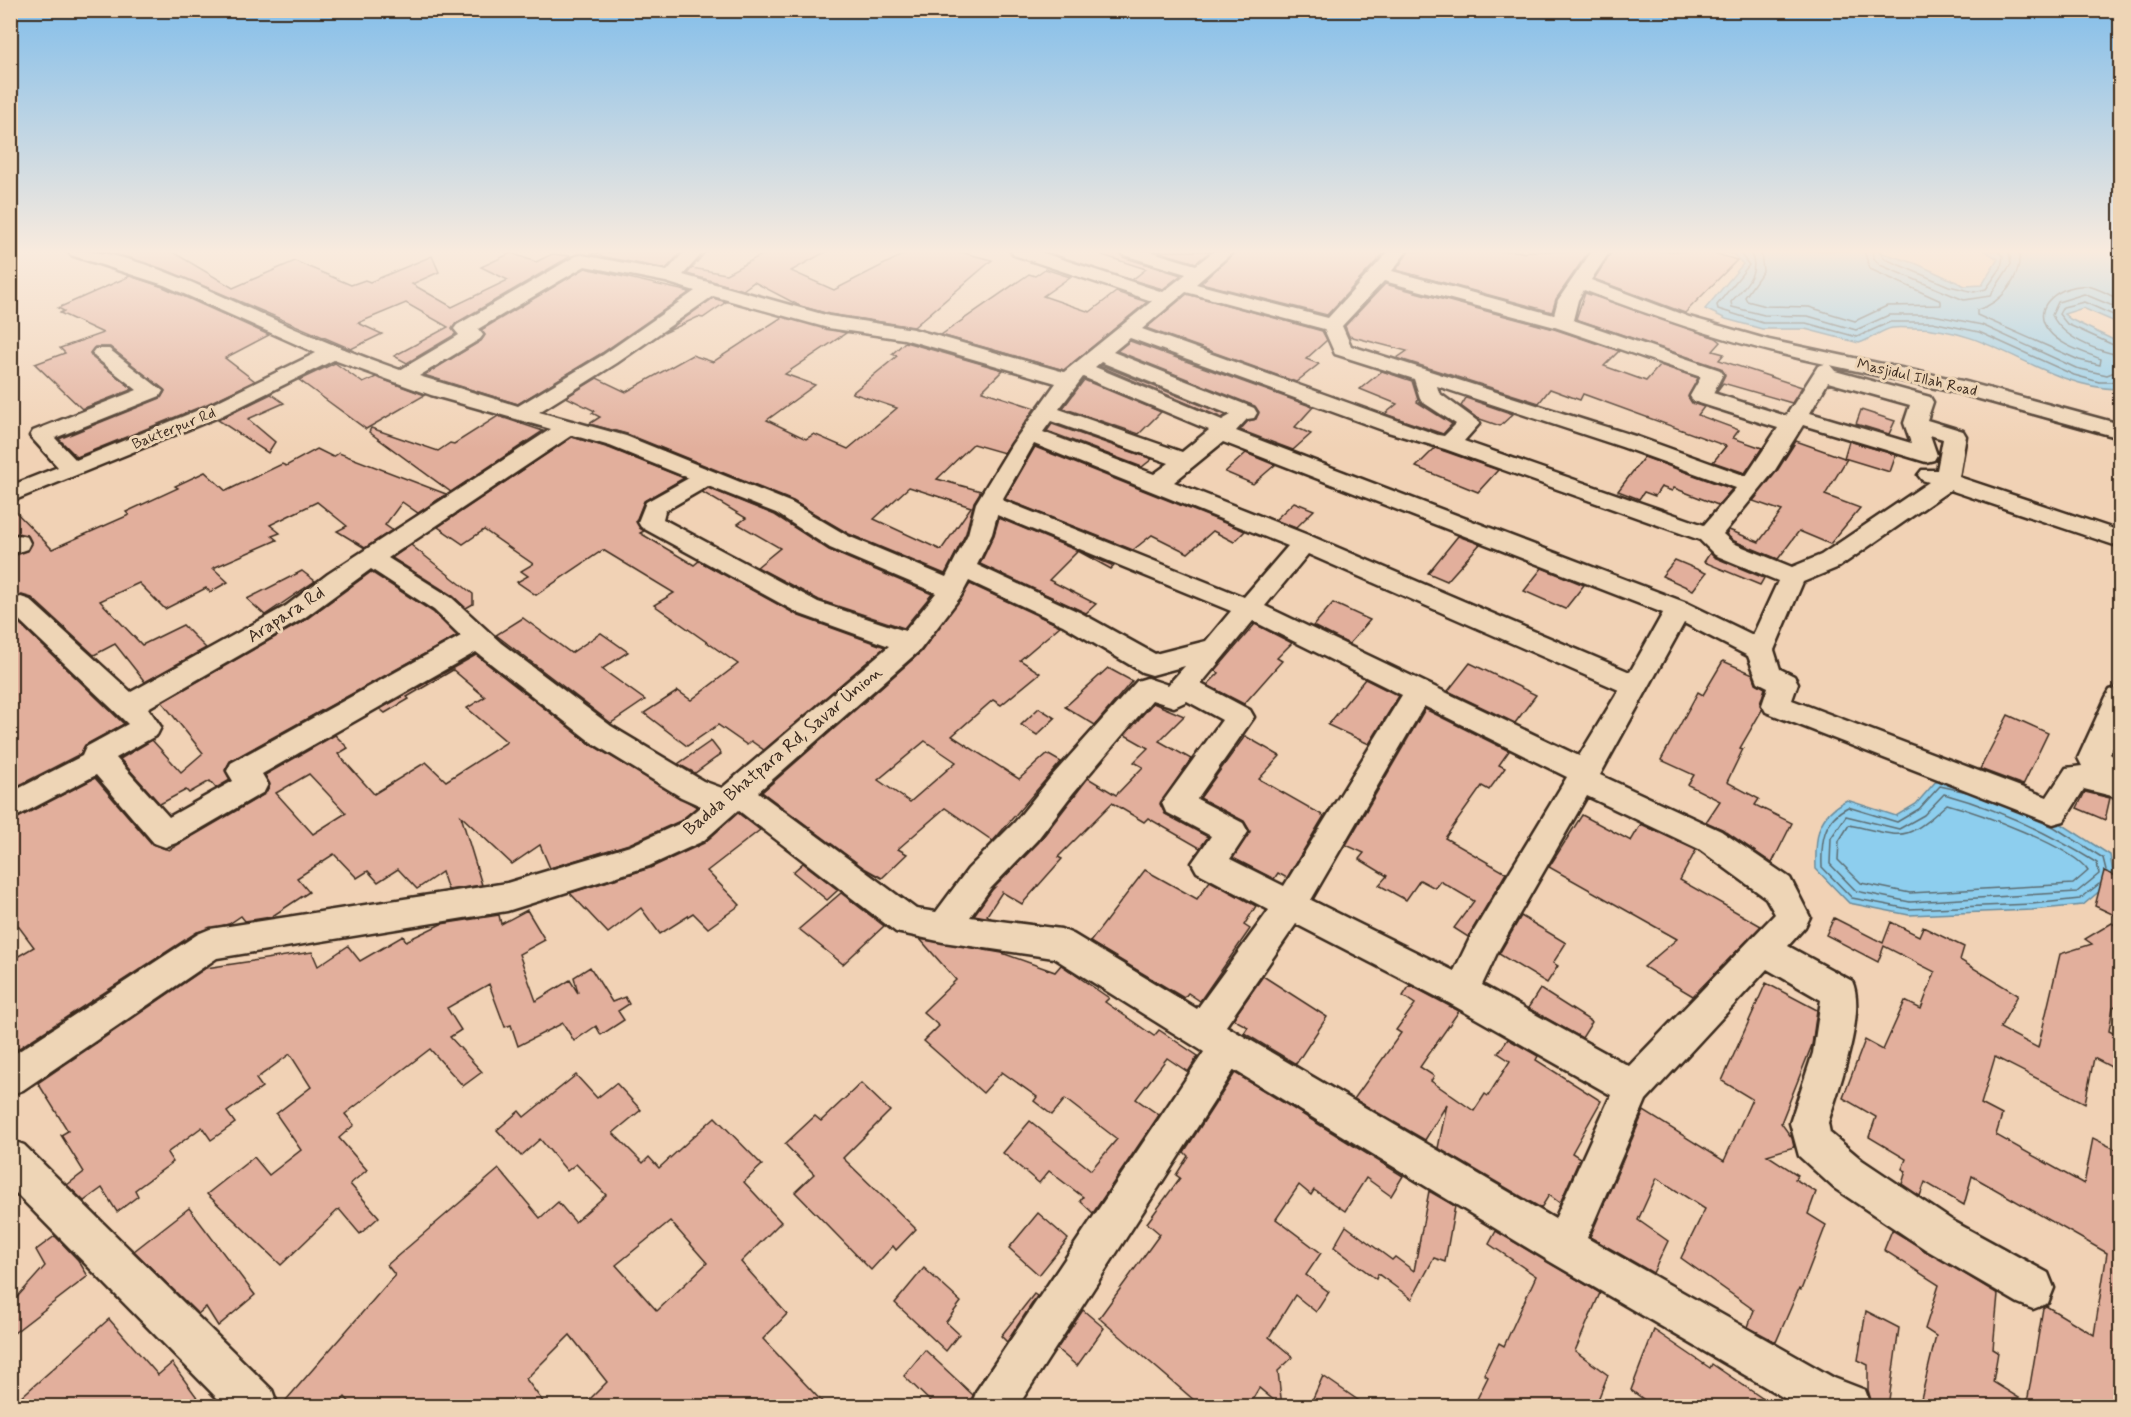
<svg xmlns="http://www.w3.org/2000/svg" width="2131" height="1417" font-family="Mynerve,sans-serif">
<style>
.water{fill:#8dceee;stroke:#6c8c9b;stroke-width:1.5}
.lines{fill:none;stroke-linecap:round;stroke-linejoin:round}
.shore{stroke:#5c6c71;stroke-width:1.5}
.building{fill:#e2af9c;stroke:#3b2a1e;stroke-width:1.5;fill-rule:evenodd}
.street-casing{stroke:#3b2a1e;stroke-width:5}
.street{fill:#eed5b6;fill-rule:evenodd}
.labels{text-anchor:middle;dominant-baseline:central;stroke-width:6;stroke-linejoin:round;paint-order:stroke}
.far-street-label{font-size:15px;fill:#3b2a1e;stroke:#eed5b6}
.street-label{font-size:18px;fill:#3b2a1e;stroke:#eed5b6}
</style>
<rect width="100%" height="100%" fill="#f1d2b5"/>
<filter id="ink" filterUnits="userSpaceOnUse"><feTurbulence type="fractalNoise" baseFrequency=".0167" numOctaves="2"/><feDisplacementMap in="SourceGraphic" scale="12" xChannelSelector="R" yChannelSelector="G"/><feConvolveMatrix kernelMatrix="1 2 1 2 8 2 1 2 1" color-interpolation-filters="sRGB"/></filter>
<g filter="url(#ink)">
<g class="water">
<path d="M1720 251H1877L1917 264 1965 286 1982 285 1998 259 1985 251H2120V324L2083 308 2064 314 2070 319 2120 343V377L2116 389C2043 386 1991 328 1915 328 1908 328 1899 327 1892 328 1881 330 1870 340 1859 343L1805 329H1762L1726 319 1705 309 1743 264 1734 255Z"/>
<path d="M1938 779 2057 821 2110 855 2114 879 2083 905 2032 910 1909 915 1849 903 1816 869C1815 838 1816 815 1847 800L1896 816 1916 804Z"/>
</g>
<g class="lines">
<g class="shore">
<path d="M1738 251 1749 265 1717 305 1718 309 1763 323H1806L1857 337 1890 322H1932L1979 332 2074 375 2099 382H2111L2120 378"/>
<path d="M1749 251C1763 271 1744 287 1731 302L1732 307 1764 315 1808 316 1856 330 1889 315H1933L1982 325 2076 368 2107 375 2120 370"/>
<path d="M1761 251 1763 271 1745 297 1747 301 1766 306 1809 307 1855 321 1887 306 1941 305V301L1870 269 1864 251"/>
<path d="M1873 251 1874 259 1880 265 1964 300 1990 296 2011 264 2009 251"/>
<path d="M1880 251 1885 259 1949 286 1974 292 1986 289 2001 268 2003 256 1997 251"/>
<path d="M2019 251C2022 278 2002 303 1977 310V315L2079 360 2100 365 2101 359C2084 352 2060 346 2048 330 2029 305 2063 284 2086 286 2098 287 2109 295 2120 300"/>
<path d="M2120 309 2084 294 2058 302 2052 315C2063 338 2096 351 2120 355"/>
<path d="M2120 318 2084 302 2063 307 2059 314 2067 324 2120 348"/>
<path d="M1967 792 1940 786 1919 809 1897 822 1848 807C1823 819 1821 842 1822 867L1852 898 1909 909 2032 904 2080 899 2099 884"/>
<path d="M1944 794C1999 809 2049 833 2097 863L2099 874 2077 892 1910 902 1856 891 1830 864 1831 838 1846 816 1899 829 1924 815Z"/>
<path d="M1947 804C1976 812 2074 847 2088 871L2073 884 1910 893 1861 883 1838 860 1839 841 1849 825C1905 836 1902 845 1947 804Z"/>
<path d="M2030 817 2054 827 2103 858 2106 870"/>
</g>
</g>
<g class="building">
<path d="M98 251H171L233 288 295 261 351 285 365 280 370 282 432 256 439 272 412 284 452 307 508 280 481 267 511 253 536 262 552 254 571 256 456 323 452 329 456 334 407 363 394 356 448 327 406 303 358 323 382 334 351 349 166 270Z"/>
<path d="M623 251H682L666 269 590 254Z"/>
<path d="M769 251H827L791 271 834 290 910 251H957L992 260 914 327 829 314 800 306 754 282 743 290 687 274 692 268 726 274Z"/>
<path d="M1102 251H1119L1123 257 1181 275 1163 289 1132 280 1146 269 1102 255Z"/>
<path d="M1156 251H1211L1196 263Z"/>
<path d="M1236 251H1386L1327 315 1201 283Z"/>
<path d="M1409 251H1517L1525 253 1528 251H1589L1556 299 1552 312 1396 270Z"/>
<path d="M1612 251H1707L1737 260 1685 313 1594 279Z"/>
<path d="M585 268 690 292 602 353 518 404 424 375 481 341 485 335 481 330Z"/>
<path d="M1045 269 1070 277 1043 296 1090 312 1116 292 1147 302 1064 370 941 335 1029 274 1035 276Z"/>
<path d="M130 276 163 287 269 335 225 358 255 381 205 405 77 457 59 439 161 398 165 391 110 347H95L90 353 93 358 133 389 82 409 35 364 65 353 60 348 103 333 60 313 64 311 58 308Z"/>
<path d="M1385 284 1554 329 1619 351 1604 366 1646 381 1660 365 1698 378 1688 397 1692 403 1704 407 1698 415 1739 430 1733 438 1762 448 1745 473 1713 462 1726 446 1583 394 1580 400 1550 389 1539 403 1397 358 1407 351 1349 336 1345 326Z"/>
<path d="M1585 293 1716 338 1721 342 1713 351 1724 354 1719 360 1802 387 1792 403 1723 383 1717 391 1725 375 1721 368 1576 319Z"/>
<path d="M1187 294 1322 331 1327 340 1306 359 1319 364 1296 382 1146 328Z"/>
<path d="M713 298 726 302 703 318 698 317 664 333Z"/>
<path d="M782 317 846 333 785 374 815 385 767 420 806 439 814 434 848 449 897 408 852 393 897 356 892 354 905 342 1003 370 982 391 1035 408 1004 453 973 444 937 479 981 491 974 502 966 533 945 574 849 534 793 501 627 434 589 424 600 417 592 413 595 411 566 397 597 378 626 392 692 355 713 362ZM909 487 971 507 941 550 874 519Z"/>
<path d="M1130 341 1313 407 1295 427 1311 434 1293 450 1240 430 1248 421 1256 419 1259 412 1255 406 1117 351Z"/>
<path d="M335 363 363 383 376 377 425 395 366 429 299 380Z"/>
<path d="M1101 365 1226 415 1222 418 1099 366Z"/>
<path d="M1382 371 1412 381 1418 400 1417 402 1452 424 1443 434 1385 414 1397 404 1360 389Z"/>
<path d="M1084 380 1161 412 1139 434 1063 408Z"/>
<path d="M271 394 284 403 248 419 275 442 268 453 218 420Z"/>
<path d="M1466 398 1513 414 1500 426 1477 418 1461 406Z"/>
<path d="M1861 410 1895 421 1889 434 1856 424Z"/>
<path d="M498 416 543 431 451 492 369 432 371 428 438 451 450 443 454 444Z"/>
<path d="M1052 424 1152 459 1142 467 1047 431Z"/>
<path d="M572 437 609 448 684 478 644 501 636 521 644 531 640 533 694 565 699 561 799 616 885 647 764 750 751 741 747 745 718 725 687 746 644 713 678 691 691 700 738 664 654 605 674 593 603 550 536 595 517 582 528 576 521 571 533 564 484 530 463 544 438 527Z"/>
<path d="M1796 441 1847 459 1825 495 1860 508 1830 544 1799 531 1778 559 1734 541 1726 534 1729 530 1759 542 1782 511 1753 501 1777 471Z"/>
<path d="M1849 441 1896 455 1890 472 1844 458Z"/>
<path d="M1035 447 1245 531 1234 542 1213 531 1188 553 1152 535 1133 550 1005 499Z"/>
<path d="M1435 448 1444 451 1498 470 1478 492 1416 467Z"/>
<path d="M317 449 333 457 339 453 446 494 418 513 402 502 385 525 392 530 365 548 337 531 347 526 317 502 270 525 280 533 272 536 277 540 213 568 228 582 210 592 206 588 165 609 139 583 100 601 142 645 183 625 206 648 145 682 115 644 94 655 32 598 22 595 10 598V557L28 551 32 544 27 535H10V506L52 549 129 515 126 512 178 488 175 486 205 472 226 491 282 464 286 466Z"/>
<path d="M1246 453 1275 465 1253 484 1225 472Z"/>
<path d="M1644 457 1732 489 1718 505 1674 488 1672 491 1661 487 1655 496 1644 492 1639 499 1618 491Z"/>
<path d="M708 488 775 515 829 550 932 594 904 628 819 600 757 567 780 548 738 524 746 518 702 492Z"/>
<path d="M1294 502 1314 510 1296 528 1275 520Z"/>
<path d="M999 518 1114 566 1111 569 1078 551 1049 580 1096 604 1086 613 980 564 994 535Z"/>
<path d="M1458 536 1480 544 1447 581 1428 573Z"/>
<path d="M411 545 473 594V604L466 608 453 596 392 558Z"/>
<path d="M1710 553 1714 557 1764 578 1760 585 1704 562Z"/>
<path d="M1675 560 1706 573 1693 590 1662 576Z"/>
<path d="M1542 568 1584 585 1565 609 1524 591Z"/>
<path d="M302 571 315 581 265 615 247 599Z"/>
<path d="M371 572 433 612 457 636 230 761 225 770 230 780 216 788 210 781 189 793 186 790 160 804 120 759 152 740 181 772 203 753 162 702 305 620Z"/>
<path d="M970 584 1060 626 1020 660 1040 673 1001 705 993 700 952 736 1019 779 1047 754 1061 762 993 841 945 808 898 849 907 854 882 878 864 868 762 792 921 652ZM925 741 956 762 910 802 878 780Z"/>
<path d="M1333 603 1370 620 1349 644 1313 626Z"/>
<path d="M523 618 571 653 601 633 628 652 602 669 645 700 611 723 496 635Z"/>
<path d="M17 621 124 724 85 745 80 754 10 790V623Z"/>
<path d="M1255 624 1292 643 1277 658 1282 661 1244 704 1207 685 1219 673 1215 671Z"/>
<path d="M476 655 590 744 697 807 680 821 629 844 550 868 540 845 512 864 461 816 482 885 448 890 442 872 417 889 398 869 378 882 368 871 357 878 334 854 297 878 309 892 271 917 245 921 241 916 229 924 197 932 10 1054V961L34 947 10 915V822L95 778 152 844 169 850 265 794 270 785 265 775 335 735 348 748 338 754 374 794 426 762 446 781 507 742 467 708 485 697 453 670 407 697 409 699 385 713 380 709ZM309 774 346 813 313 834 276 793Z"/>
<path d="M1723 661 1753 674 1756 683 1765 688 1760 704 1762 710 1740 748 1743 749 1727 782 1759 799 1755 805 1792 823 1772 863 1722 829 1706 822 1720 801 1688 785 1694 775 1661 760 1698 692 1703 695Z"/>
<path d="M1470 663 1536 695 1515 723 1448 691Z"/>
<path d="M1108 668 1132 681 1095 725 1065 707Z"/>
<path d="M1365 679 1399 696 1369 744 1328 725Z"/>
<path d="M1153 703 1184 716 1159 741 1191 759 1160 804 1165 814 1208 837 1200 848 1148 818 1144 822 1112 803 1058 857 1062 859 1022 904 1002 892 987 915 991 918 974 915 992 890 1039 842 1088 778 1116 795 1143 767 1134 762 1148 748 1125 735Z"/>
<path d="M1039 708 1055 718 1037 735 1021 725Z"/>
<path d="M1425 709 1509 751 1499 765 1505 768 1489 790 1482 786 1445 838 1506 873 1468 937 1454 928 1474 901 1440 881 1435 888 1420 880 1406 900 1379 885 1387 876 1359 859 1364 853 1346 845Z"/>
<path d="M2008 715 2048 733 2023 785 1980 769Z"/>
<path d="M1245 736 1280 756 1259 779 1324 816 1287 878 1278 873 1274 879 1233 858 1250 831 1244 821 1200 798Z"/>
<path d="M711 741 721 754 695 773 678 764Z"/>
<path d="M2085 792 2110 798 2105 820 2077 808Z"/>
<path d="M738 813 760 830 707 871 740 905 708 928 693 913 660 934 641 908 608 933 570 893 650 868 704 843Z"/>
<path d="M1582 815 1631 841 1641 824 1696 850 1680 880 1761 926 1693 996 1644 967 1677 939 1549 867Z"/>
<path d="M803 863 838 890 827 900 793 872Z"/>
<path d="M1145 870 1197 899 1210 881 1256 906 1244 925 1250 929 1200 1001 1188 993 1184 998 1090 942Z"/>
<path d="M2104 871 2121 878V918L2095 906Z"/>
<path d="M841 893 884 926 843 964 799 929Z"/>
<path d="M527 910 545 940 519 954 536 1001 570 980 578 993 574 977 590 967 612 1002 625 997 629 1004 618 1011 624 1020 601 1035 596 1026 574 1041 563 1023 518 1046 511 1025 505 1027 489 984 447 1008 461 1030 450 1037 482 1072 463 1086 430 1049 345 1114 354 1125 339 1138 367 1170 350 1184 379 1217 360 1234 339 1209 281 1265 207 1194 254 1157 269 1175 301 1150 276 1114 311 1087 290 1054 256 1079 262 1087 227 1112 235 1123 211 1140 202 1127 167 1153 173 1162 135 1190 138 1196 117 1212 102 1188 84 1201 67 1185 84 1172 61 1135 68 1131 38 1083 206 968 312 952 318 966 348 946 360 961 403 936 406 941 441 924 499 915 501 924Z"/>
<path d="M1521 916 1566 943 1553 963 1558 966 1547 983 1499 954Z"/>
<path d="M1834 918 1883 943 1891 922 1919 936 1923 927 1964 947 1960 960 2018 995 2000 1028 2038 1048 2060 954 2092 944 2085 939 2112 923 2121 930V1004L2113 1007 2109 1031 2121 1037V1072L2094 1058 2085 1103 1995 1057 1981 1104 2002 1115 1996 1135 2084 1184 2093 1138 2121 1152V1407H1919L1936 1336 1925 1329 1939 1285 1884 1250 1892 1230 1998 1294 1993 1349 1998 1352 1993 1382 2027 1403 2043 1308 2046 1306 2094 1335 2107 1253 1972 1176 1964 1205 1925 1182 1920 1196 1902 1184 1906 1171 1902 1169 1906 1159 1869 1137 1876 1117 1843 1098 1865 1040 1883 1050 1905 1001 1921 1009 1935 972 1884 946 1878 962 1826 935Z"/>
<path d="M920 939 1002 953 1055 972 1061 965 1109 998 1105 1002 1154 1036 1159 1030 1198 1056 1188 1072 1167 1058 1136 1099 1159 1115 1093 1213 1080 1201 1083 1197 1049 1171 1039 1183 1003 1153 1030 1121 1091 1170 1117 1139 1065 1099 1052 1115 1034 1101 1037 1097 1002 1072 983 1093 924 1041 939 1026 923 1012 956 980Z"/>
<path d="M1263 976 1327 1017 1296 1064 1244 1033 1248 1027 1233 1019Z"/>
<path d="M1766 983 1817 1010 1812 1045 1781 1123 1792 1138 1794 1147 1767 1155 1798 1175 1795 1179 1816 1192 1808 1214 1826 1225 1801 1290 1799 1289 1776 1342 1748 1327 1754 1310 1681 1258 1705 1209 1657 1178 1638 1220 1668 1241 1653 1273 1590 1237 1644 1111 1724 1161 1752 1099 1722 1081Z"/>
<path d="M1410 985 1459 1011 1420 1067 1434 1076 1431 1081 1474 1111 1485 1094 1488 1096 1510 1061 1498 1053 1508 1039 1538 1056 1536 1060 1601 1101 1572 1153 1580 1158 1560 1203 1549 1195 1541 1208 1438 1148 1447 1104 1425 1140 1354 1099 1401 1033 1396 1030 1415 1004 1403 996Z"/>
<path d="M1540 989 1592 1022 1582 1038 1528 1008Z"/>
<path d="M1235 1073 1403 1176 1391 1196 1366 1178 1345 1211 1314 1190 1311 1195 1299 1185 1276 1219 1321 1253 1306 1275 1329 1292 1316 1312 1295 1295 1269 1337 1293 1357 1278 1371 1282 1407 1259 1388 1248 1407H1202L1099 1318 1160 1234 1147 1223 1180 1178 1176 1175 1188 1156 1184 1152Z"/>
<path d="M576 1075 597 1098 616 1083 641 1110 613 1133 643 1163 649 1157 659 1168 715 1117 762 1165 744 1182 781 1222 741 1262 787 1314 763 1339 827 1407H582L607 1382 570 1335 526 1379 547 1407H354L345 1397 336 1407H280L395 1275 387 1265 499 1169 540 1218 558 1202 575 1222 606 1195 576 1164 567 1171 540 1139 521 1156 497 1130 519 1111 524 1117ZM670 1221 707 1263 657 1311 616 1265Z"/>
<path d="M861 1083 890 1111 843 1158 916 1229 896 1250 893 1246 871 1270 795 1192 814 1174 785 1144 815 1116 821 1121Z"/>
<path d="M1429 1191 1455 1206 1445 1262 1434 1258 1412 1299 1378 1274 1376 1279 1334 1247 1346 1226 1392 1260 1395 1257 1414 1271Z"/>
<path d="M189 1208 255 1295 218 1326 206 1307 198 1314 134 1251Z"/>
<path d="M1038 1213 1068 1239 1039 1275 1009 1248Z"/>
<path d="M1496 1231 1600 1293 1575 1351 1608 1375 1595 1407H1473L1488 1377 1484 1374 1499 1343 1504 1346 1536 1276 1489 1244Z"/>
<path d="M55 1236 78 1260 88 1276 10 1336V1305L45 1266 36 1250Z"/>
<path d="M924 1268 961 1302 946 1322 959 1334 946 1351 895 1303Z"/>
<path d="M1034 1294 1037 1296 1007 1342 1001 1336Z"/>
<path d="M1083 1310 1104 1328 1077 1366 1057 1349Z"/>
<path d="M1866 1311 1899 1328 1888 1407H1873L1868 1390V1365L1858 1360Z"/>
<path d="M109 1319 158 1375 172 1363 204 1407H10Z"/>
<path d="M1654 1330 1710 1368 1712 1364 1775 1407H1654L1631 1390Z"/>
<path d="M925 1350 973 1395 969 1407H936L904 1376Z"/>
<path d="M1323 1376 1368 1407H1309Z"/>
</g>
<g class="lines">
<g class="street-casing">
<g id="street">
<path d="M68 251C127 248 205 289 259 313 306 334 352 353 400 370L459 335 454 329 457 325 576 256 582 255 667 271 685 251H704L683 275 829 316 913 329 1064 372 1152 301 1014 255 1011 251H1037L1163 292 1186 274 1124 255 1121 251H1149L1196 265 1214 251H1234L1196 284 1328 318 1389 251H1407L1392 271 1554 315 1558 300 1592 251H1610L1591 280 1689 317 1769 340 1962 381 2120 424V438L1958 393 1830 365 1835 371 1930 397 1933 402 1927 420 1963 431 1966 436 1959 477 2120 531V547L1950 490 1839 567 1803 582 1774 650 1780 669 1794 676 1798 683 1792 700 2047 797 2066 768 2082 766 2078 758 2106 697 2110 690 2120 687V729L2110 754 2120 761V798L2084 789 2064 821 2053 824 1766 712 1762 705 1768 687 1758 682 1748 656 1684 623 1600 775 1721 831 1790 878 1810 917 1805 927 1788 946 1852 981C1867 1012 1838 1090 1828 1123L1830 1133 1862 1160 1953 1221 2048 1273 2054 1288 2048 1303 2033 1309 2018 1303 1925 1249 1834 1188 1799 1156 1790 1123 1813 1053 1821 1000 1767 969 1646 1100 1587 1238 1834 1378 1865 1390 1871 1406H1798L1549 1261 1234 1070 1018 1406H971L977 1390 1204 1052 1054 958 943 942 896 932 738 810 703 841 649 866 507 911 217 958 23 1090 10 1095V1057L198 934 210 929 507 883 630 846 681 823 701 806 681 797 591 742 476 652 262 774 268 784 264 792 176 843 165 847 154 843 96 775 10 820V793L82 756 86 747 128 724 18 619 10 621V600L21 597 30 600 131 692 286 606 328 574 551 429 431 395 334 360 221 416 10 502V486L58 467 30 436 33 431 137 390 95 357 92 353 95 349H109L163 391 160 396 55 438 76 460 206 407 316 353 164 285 71 255ZM585 266 666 282 695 291 603 355 518 406 419 376 480 339 483 335 478 329ZM1384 281 1555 327 1701 377 1690 396 1693 401 1778 428 1746 476 1638 437 1351 346 1342 326ZM1584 290C1665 321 1740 346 1825 364L1818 366 1786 416 1713 393 1723 374 1720 370 1573 320 1578 300ZM1186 292 1324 329 1335 354 1414 379 1421 401 1456 424 1444 436 1438 435 1142 329ZM713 296 828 328 904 339 1056 383 1012 444 976 503 968 534 946 577 848 536 792 503 626 436 539 412 617 363ZM1130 338 1388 432 1445 449 1700 540 1715 555 1778 581 1753 635 1687 603 1236 431 1247 419 1254 418 1257 413 1254 408 1113 352ZM1101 362 1231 415 1222 420 1095 367ZM1083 377 1209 430 1182 452 1059 409ZM1828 382 1910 405 1904 423 1911 443 1810 413ZM1437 386 1622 447 1736 488 1704 525 1464 441 1480 423 1439 393ZM1051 421 1169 463 1154 474 1043 432ZM1803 425 1926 462 1934 460 1937 455 1930 435 1943 439 1937 470H1922L1918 475 1922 480 1929 482 1821 555 1792 567 1733 543 1723 534 1775 470ZM572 435 610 446 689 478 646 502 638 522 641 527 800 614 889 646 722 788 703 781 611 726 501 643 452 598 388 558ZM1223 442 1663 613 1630 672 1313 537 1174 482ZM1034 444 1288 546 1244 597 1002 500ZM708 486 776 513 830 548 936 593 905 631 818 602 663 519 665 511ZM997 515 1231 611 1206 641 1155 654 1081 613 977 565 992 534ZM1308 554 1619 690 1579 756 1265 606ZM371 569 434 610 461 636 231 763 227 771 233 781 169 817 116 758 157 735 161 727 148 708 304 618ZM969 581 1063 625 1142 672 1152 675 1185 666 1168 685 1147 678 1137 681 1051 777 1015 822 968 869 936 912 916 909 758 792 920 650 961 596ZM1253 621 1402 695 1284 886 1230 859 1248 832 1243 823 1197 799 1254 717 1250 710 1201 684ZM1152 700 1174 707 1187 701 1222 720 1162 803 1166 812 1211 836 1192 863 1197 872 1269 910 1197 1009 1073 934 1061 929 970 917 990 889 1037 840 1073 793ZM1424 706 1567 777 1472 934 1454 971 1311 900ZM1587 796 1699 849 1766 898 1775 914 1629 1066 1482 985 1497 953ZM1296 924 1449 1003 1611 1095 1555 1219 1226 1026Z"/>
<path d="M18 535 27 537 30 543 27 549 10 555V537Z"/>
<path d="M10 1140 24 1145 272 1390 278 1406H225L10 1187Z"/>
</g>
</g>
<use href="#street" class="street"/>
</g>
</g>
<linearGradient id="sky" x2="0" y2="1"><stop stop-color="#83beea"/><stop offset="0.56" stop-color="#f9ebde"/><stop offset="1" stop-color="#f9ebde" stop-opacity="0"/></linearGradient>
<rect width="2131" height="449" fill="url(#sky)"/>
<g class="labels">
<g class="far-street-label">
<text transform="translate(1917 378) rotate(13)">Masjidul Illah Road</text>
<text transform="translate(174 429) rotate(-22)">Bakterpur Rd</text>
</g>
<g class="street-label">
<text transform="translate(286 615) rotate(-33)">Arapara Rd</text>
<text transform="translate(783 751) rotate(-40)">Badda Bhatpara Rd, Savar Union</text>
</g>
</g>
<rect width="2131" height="1417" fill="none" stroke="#eed5b6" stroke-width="36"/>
<rect x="18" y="18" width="2095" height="1381" fill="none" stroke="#3b2a1e" stroke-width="2" filter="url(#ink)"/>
</svg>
